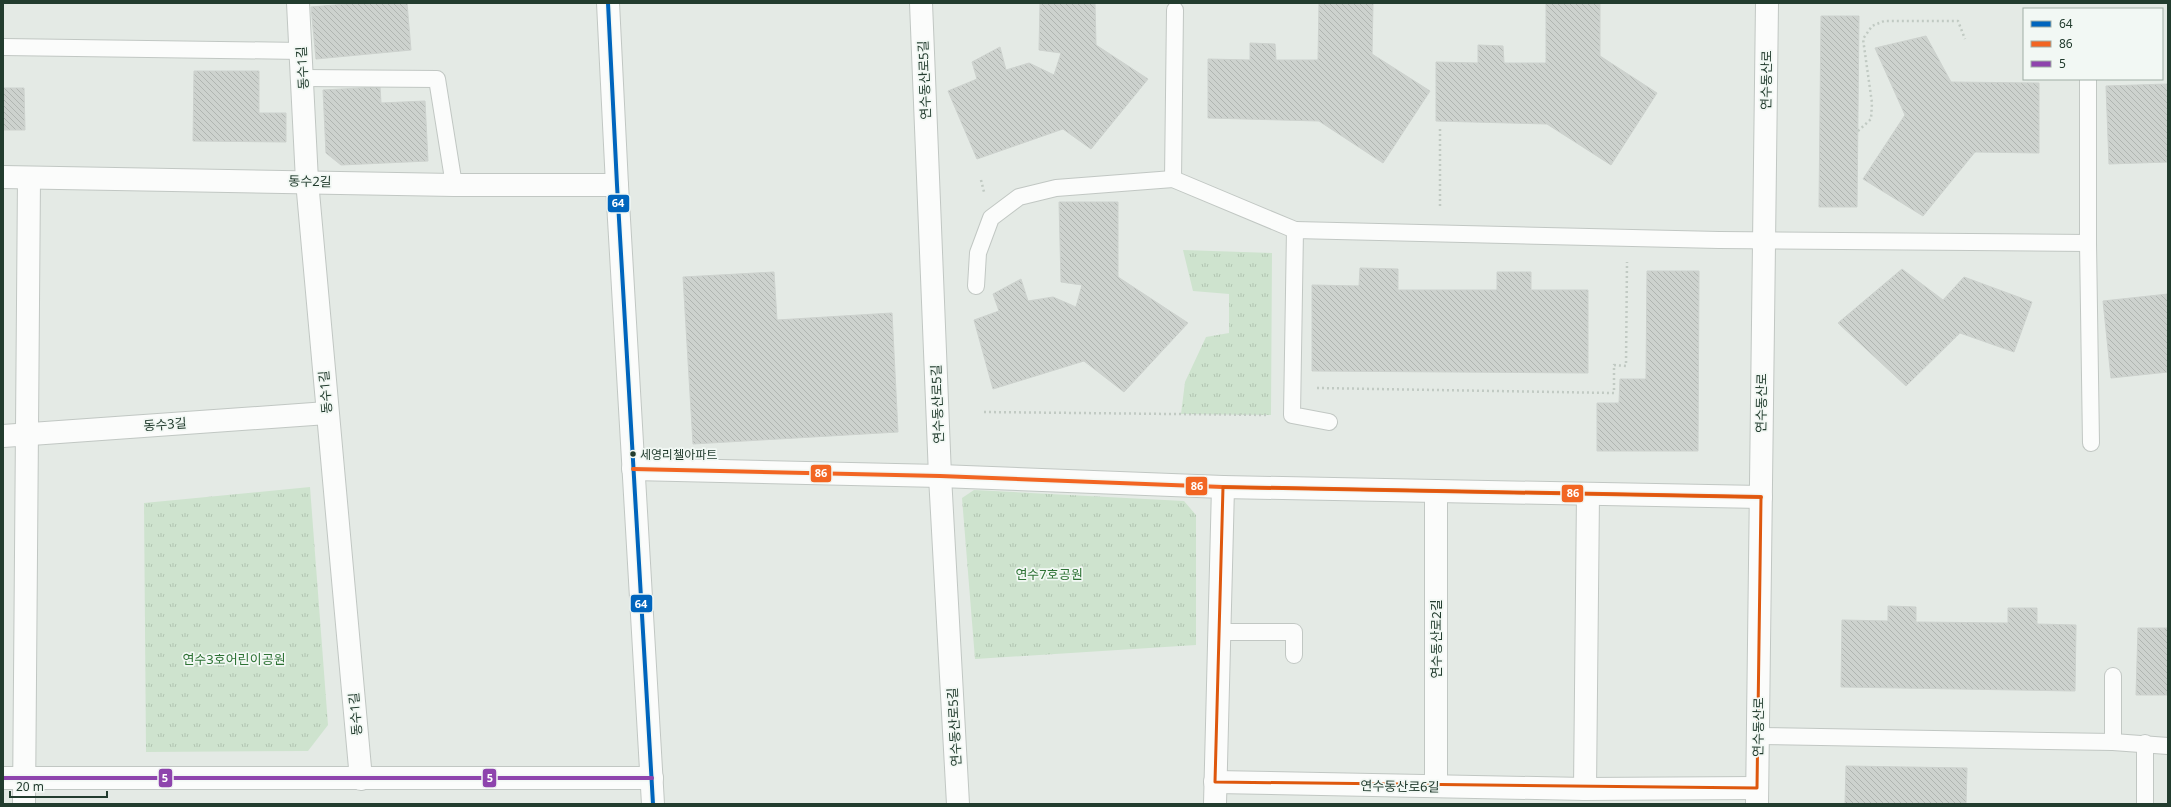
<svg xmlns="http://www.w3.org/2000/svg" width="2171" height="807" font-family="'Noto Sans','Noto Sans KR',sans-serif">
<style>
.park{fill:url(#park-tufts)}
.building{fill:url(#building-back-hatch);stroke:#cdd2ce}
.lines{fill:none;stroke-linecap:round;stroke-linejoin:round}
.service-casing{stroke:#c1c7c3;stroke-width:18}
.minor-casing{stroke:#c1c7c3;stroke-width:24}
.tertiary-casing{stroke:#c1c7c3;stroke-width:24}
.path{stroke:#c1cac3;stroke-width:2.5;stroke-dasharray:2 3;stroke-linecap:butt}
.service{stroke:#fbfcfb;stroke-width:16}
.minor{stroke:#fbfcfb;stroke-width:22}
.tertiary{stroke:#fbfcfb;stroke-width:22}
.bus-1-casing{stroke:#f2f8f4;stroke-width:7}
.bus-2-casing{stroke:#f2f8f4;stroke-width:7}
.bus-3-casing{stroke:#f2f8f4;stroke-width:7}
.bus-1{stroke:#0065bd;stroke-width:4}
.bus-2{stroke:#f26522;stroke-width:4}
.bus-3{stroke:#8e44ad;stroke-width:4}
.marked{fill:none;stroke:#de580e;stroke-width:3;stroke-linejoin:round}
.bus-dot{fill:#223c2e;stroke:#f2f8f4;stroke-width:1.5}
.labels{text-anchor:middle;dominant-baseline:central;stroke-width:3.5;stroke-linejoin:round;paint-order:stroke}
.bus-label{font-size:12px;fill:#223c2e;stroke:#f2f8f4;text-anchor:start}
.street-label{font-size:13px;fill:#223c2e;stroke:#f2f8f4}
.park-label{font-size:13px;fill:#2d7234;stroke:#f2f8f4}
.line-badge{stroke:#f2f8f4;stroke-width:1.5}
.badge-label{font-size:11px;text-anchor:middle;font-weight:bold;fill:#fff}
</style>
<defs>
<pattern id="park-tufts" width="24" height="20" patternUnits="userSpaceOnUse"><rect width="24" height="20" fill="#cee3ce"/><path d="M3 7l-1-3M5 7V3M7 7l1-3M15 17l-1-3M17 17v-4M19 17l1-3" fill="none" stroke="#b1c4b1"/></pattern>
<pattern id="building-back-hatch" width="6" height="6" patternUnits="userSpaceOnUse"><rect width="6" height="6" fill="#cdd2ce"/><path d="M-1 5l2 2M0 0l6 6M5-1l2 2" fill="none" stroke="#b0b5b1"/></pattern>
</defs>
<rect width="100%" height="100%" fill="#e4eae5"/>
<g class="park">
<path d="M1183 250 1272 253 1271 415 1181 414 1185 382 1206 337 1229 333V294L1193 291Z"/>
<path d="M310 487 328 725 308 751 146 752 144 503Z"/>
<path d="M974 490 1184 501 1196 515V645L975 659 962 498Z"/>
</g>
<g class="building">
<path d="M357 3H407L411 50 316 59 311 7Z"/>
<path d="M1040 3H1095L1096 45 1148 79 1091 149 1063 129 977 159 948 91 977 79 972 62 1000 47 1006 70 1029 63 1054 75 1061 53 1039 50Z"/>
<path d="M1319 3H1373L1372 54 1430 91 1383 163 1319 121 1208 118V59L1250 60V43L1275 44 1276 60H1318Z"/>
<path d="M1546 3H1600V56L1657 93 1611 165 1547 124 1436 121V62L1478 63V45L1503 46 1504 63H1546Z"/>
<path d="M1821 16H1859L1857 207H1819Z"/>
<path d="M1926 36 1951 82 2039 83V153L1975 152 1923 216 1863 179 1905 115 1875 48Z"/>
<path d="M194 71H259V113H286V142L193 141Z"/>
<path d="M2168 84V162L2109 164 2106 86Z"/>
<path d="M380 87 381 103 425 101 428 161 341 165 326 153 323 90Z"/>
<path d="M3 88H24L25 130H3Z"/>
<path d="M1059 202H1118V277L1188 323 1124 392 1084 361 993 389 974 320 999 311 993 294 1021 279 1028 301 1053 297 1076 307 1082 285 1061 282Z"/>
<path d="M1360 268 1398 269V290H1497V272H1531V290H1588V373L1312 371V285L1359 286Z"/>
<path d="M1902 269 1943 300 1964 277 2032 302 2014 352 1960 333 1906 386 1838 323Z"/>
<path d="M1647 271H1699L1698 451H1597V403H1619L1620 379H1646Z"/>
<path d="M774 272 777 320 892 313 898 432 693 444 683 277Z"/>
<path d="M2168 294V372L2111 378 2103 301Z"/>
<path d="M1888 606 1916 607V622L2008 623V608H2037V624L2076 625 2075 691 1841 687 1842 620 1888 621Z"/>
<path d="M2138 628H2168V695H2136Z"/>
<path d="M1846 766 1967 768 1966 804H1845Z"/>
</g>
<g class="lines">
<g class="service-casing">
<g id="service">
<path d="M3 47 301 51"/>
<path d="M303 78 437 79 454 185"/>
<path d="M1173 179 1175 10"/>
<path d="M2088 243 2091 443"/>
<path d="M976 286 978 253 991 218 1019 197 1056 188 1173 179 1295 230"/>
<path d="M1329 422 1292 415 1295 230 1719 240 2088 243V79"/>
<path d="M1219 632H1294V655"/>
<path d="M2113 676V742"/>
<path d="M1758 736 2113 742 2168 746"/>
<path d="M2145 743V804"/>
</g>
</g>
<g class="minor-casing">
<g id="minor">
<path d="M298 3 307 181 361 779"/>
<path d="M921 3 940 476 958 804"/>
<path d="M3 177 454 185H617"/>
<path d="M3 436 327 413"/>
<path d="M633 469 940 476 1223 487 1761 497"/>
<path d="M3 778H652"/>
<path d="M1215 782 1585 789 1757 788"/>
<path d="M1436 786V491"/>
<path d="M1585 789 1588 494"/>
<path d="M24 804 29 178"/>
<path d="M1215 804 1223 487"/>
<path d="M1757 804 1767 3"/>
</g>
</g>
<g class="tertiary-casing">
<path id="tertiary" d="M608 3 617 185 653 804"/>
</g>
<g class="path">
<path d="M1440 129V206"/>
<path d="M1858 131 1871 119 1872 103 1863 39 1872 26 1884 21H1958L1965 39"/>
<path d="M981 180 984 192"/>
<path d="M1317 388 1614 393V365L1626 366 1627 262"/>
<path d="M984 412 1267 415"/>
</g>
<use href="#service" class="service"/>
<use href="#minor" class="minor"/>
<use href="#tertiary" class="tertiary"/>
<g class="bus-1-casing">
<path id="bus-1" d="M608 3 617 185 653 804"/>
</g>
<g class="bus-2-casing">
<path id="bus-2" d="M633 469 940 476 1223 487 1761 497"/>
</g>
<g class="bus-3-casing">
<path id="bus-3" d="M3 778H652"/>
</g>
<use href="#bus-1" class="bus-1"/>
<use href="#bus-2" class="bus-2"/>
<use href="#bus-3" class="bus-3"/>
</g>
<path class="marked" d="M1223 487 1761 497 1757 788 1215 782Z"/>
<circle class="bus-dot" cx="633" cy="454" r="3.5"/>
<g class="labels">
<g class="bus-label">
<text x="640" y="454">세영리첼아파트</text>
</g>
<g class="street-label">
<text transform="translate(302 68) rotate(-93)">동수1길</text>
<text transform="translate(924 80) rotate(-92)">연수동산로5길</text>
<text transform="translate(1766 80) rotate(-89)">연수동산로</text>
<text transform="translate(310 181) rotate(1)">동수2길</text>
<text transform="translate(325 392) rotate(-95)">동수1길</text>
<text transform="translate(1761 403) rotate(-89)">연수동산로</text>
<text transform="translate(937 404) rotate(-92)">연수동산로5길</text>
<text transform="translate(165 424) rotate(-4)">동수3길</text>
<text transform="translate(1436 639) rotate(-90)">연수동산로2길</text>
<text transform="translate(355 714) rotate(-95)">동수1길</text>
<text transform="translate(954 727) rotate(-93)">연수동산로5길</text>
<text transform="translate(1758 727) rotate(-89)">연수동산로</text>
<text transform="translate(1400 786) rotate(1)">연수동산로6길</text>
</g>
<g class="park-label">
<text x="1049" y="574">연수7호공원</text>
<text x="234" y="659">연수3호어린이공원</text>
</g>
</g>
<g class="line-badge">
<rect x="607" y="194" width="23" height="19" rx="4" fill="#0065bd"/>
<rect x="810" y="464" width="22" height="19" rx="4" fill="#f26522"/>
<rect x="1185" y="476" width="23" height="20" rx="4" fill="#f26522"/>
<rect x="1561" y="484" width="23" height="19" rx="4" fill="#f26522"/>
<rect x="630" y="594" width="23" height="19" rx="4" fill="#0065bd"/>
<rect x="158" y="768" width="15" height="20" rx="4" fill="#8e44ad"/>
<rect x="482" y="768" width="15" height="20" rx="4" fill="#8e44ad"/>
</g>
<g class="badge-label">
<text x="618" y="207">64</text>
<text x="821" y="477">86</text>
<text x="1197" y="490">86</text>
<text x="1573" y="497">86</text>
<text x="641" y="608">64</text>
<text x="165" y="782">5</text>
<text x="490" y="782">5</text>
</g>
<rect width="2171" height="807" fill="none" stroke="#223c2e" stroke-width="8"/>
<rect x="2023" y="8" width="140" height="72" fill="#f2f8f4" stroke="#9fada5"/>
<rect x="2031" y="21" width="20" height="6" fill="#0065bd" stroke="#9fada5"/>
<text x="2059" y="28" font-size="12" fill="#223c2e">64</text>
<rect x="2031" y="41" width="20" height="6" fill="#f26522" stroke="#9fada5"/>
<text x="2059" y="48" font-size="12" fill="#223c2e">86</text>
<rect x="2031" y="61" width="20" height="6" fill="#8e44ad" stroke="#9fada5"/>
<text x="2059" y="68" font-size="12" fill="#223c2e">5</text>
<path d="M10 791v6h97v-6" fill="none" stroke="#223c2e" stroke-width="2"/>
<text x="16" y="791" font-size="12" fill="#223c2e" stroke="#f2f8f4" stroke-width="3" paint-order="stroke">20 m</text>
</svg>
